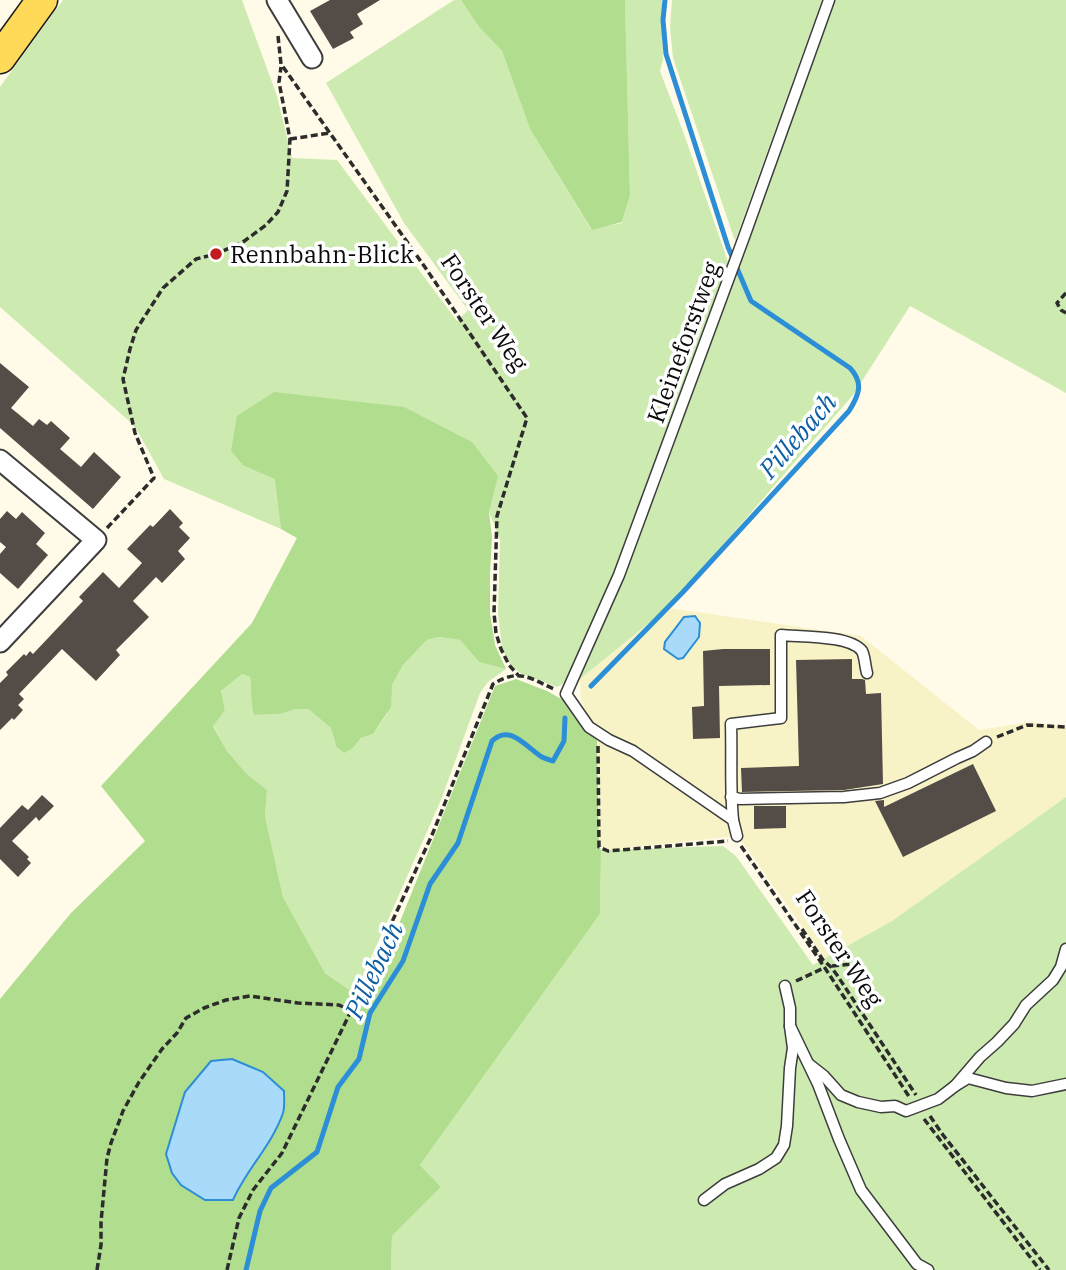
<svg xmlns="http://www.w3.org/2000/svg" width="1066" height="1270" font-family="'IBM Plex Serif',serif">
<style>
.farmland{fill:#f7f3c6}
.green{fill:#cdebb0}
.forest{fill:#b0dd8e;fill-rule:evenodd}
.water{fill:#a9dafa;stroke:#2b8ed6;stroke-width:2}
.lines{fill:none;stroke-linecap:round;stroke-linejoin:round}
.stream{stroke:#2b8ed6;stroke-width:5}
.building{fill:#544c46}
.lane-casing{stroke:#3d3d3d;stroke-width:13}
.street-casing{stroke:#3d3d3d;stroke-width:23}
.primary-casing{stroke:#1b1b1b;stroke-width:33}
.path{stroke:#2c2c2c;stroke-width:3.5;stroke-dasharray:7 3.5;stroke-linecap:butt}
.lane{stroke:#fff;stroke-width:10}
.street{stroke:#fff;stroke-width:19}
.primary{stroke:#ffda58;stroke-width:30}
.poi-dot{fill:#c31a1f;stroke:#fff;stroke-width:2.5}
.labels{text-anchor:middle;dominant-baseline:central;stroke-width:7;stroke-linejoin:round;paint-order:stroke}
.poi-label{font-size:24px;fill:#0a0a0a;stroke:#fff;text-anchor:start}
.street-label{font-size:24px;fill:#0a0a0a;stroke:#fff}
.water-label{font-size:26px;font-style:italic;fill:#0d5ea3;stroke:#fff}
</style>
<rect width="100%" height="100%" fill="#fffbe8"/>
<path class="farmland" d="M669 608 861 636 979 730 1030 722 1066 727V797L892 921 825 959 739 837 736 836 607 850 600 846 598 739 631 753 635 749 594 726 581 702 580 679Z"/>
<g class="green">
<path d="M63 0H242L277 96 292 158 337 160 457 321 468 310 404 223 326 83 454 0H461L479 27 502 51 530 129 591 229 622 223 630 196 625 0H662L663 60 660 71 684 134 728 262 670 428 614 573 574 664 563 684 557 687 520 673 510 664 502 648 498 613 500 540 489 512 497 476 244 466 276 479 281 529 164 479 137 430 128 420 0 307V87Z"/>
<path d="M672 0H822L735 241 673 58 670 27Z"/>
<path d="M832 0H1066V393L910 306 853 395 669 607 580 679 660 484Z"/>
<path d="M439 637 460 640 479 662 506 669 488 682 480 693 441 800 355 994 325 973 283 897 265 816 267 790 247 774 227 751 213 725 225 710 221 691 242 674 250 677C252 690 250 702 254 715L280 714 296 709H308L331 728 336 746 353 748 361 738 373 734 387 714 392 685 403 665 427 640Z"/>
<path d="M1066 797V1270H391L392 1236 441 1187 420 1165 600 914 601 850 723 846 736 856 813 965 892 921Z"/>
</g>
<g class="forest">
<path d="M461 0H625L630 196 622 222 592 230 530 129 502 51 479 27Z"/>
<path d="M274 392 404 407 472 442 498 476 489 512 492 537 490 573V613L495 645 506 669 479 662 460 640 439 637 427 640 403 665 392 685 391 707 373 734 361 738 353 748 344 753 336 746 331 728 308 709H296L280 714 254 715C250 703 252 690 250 677L242 674 221 691 225 710 213 726 227 751 247 774 267 790 265 816 283 897 325 973 355 994 370 996 495 686 516 679 547 691 565 701 597 738 599 846 601 850 600 914 420 1165 441 1187 392 1236 391 1270H0V999L71 913 145 841 101 786 252 623 297 538 281 529 275 479 244 466 231 451 237 416ZM263 1072 284 1111 266 1146 240 1185 233 1200Z"/>
</g>
<g class="water">
<path d="M695 616 700 623 699 637 683 658 678 659 664 649 665 642 684 617Z"/>
<path d="M232 1059 263 1072 284 1091C284 1098 285 1107 283 1113 272 1145 246 1170 233 1200H205L181 1185 172 1173 166 1154 185 1092 211 1061Z"/>
</g>
<g class="lines">
<g class="stream">
<path d="M591 686 683 592 849 411C859 395 864 383 850 368L751 301 728 247 666 54 663 20 665 0"/>
<path d="M246 1270 260 1211 271 1188 317 1152 338 1087 359 1059 370 1013 403 961 430 884 458 843 492 741C510 723 527 748 542 757 546 759 550 760 553 761L564 741 565 718"/>
</g>
</g>
<g class="building">
<path d="M330 0H380L357 14 363 24 350 32 354 38 333 49 310 11Z"/>
<path d="M0 363 29 387 11 408 33 426 39 419 47 425 51 421 70 438 60 449 81 467 94 452 121 477 93 509 0 428Z"/>
<path d="M170 509 183 523 179 527 190 538 178 551 185 559 162 583 156 577 133 601 149 617 116 650 120 655 96 681 62 649 19 694 24 699 18 705 23 710 14 720 12 718 0 730V683L8 675 6 672 24 654 26 656 30 651 33 654 83 601 79 597 103 572 119 588 142 563 127 549 150 525 153 527Z"/>
<path d="M7 511 16 519 22 512 45 533 36 544 48 555 18 589 0 573V554L6 547 0 542V519Z"/>
<path d="M723 649H770V685L719 686 720 738 693 739 692 707 704 706 703 651Z"/>
<path d="M852 659V679H862L865 680 866 694 881 693 883 784 844 790 742 792 741 768 799 766 796 660Z"/>
<path d="M973 764 996 811 903 857 875 801 884 800V807Z"/>
<path d="M42 795 54 806 39 821 36 817 12 841 29 857 27 859 31 863 18 877 0 859V828L22 805 28 810Z"/>
<path d="M754 806H786V828L754 829Z"/>
</g>
<g class="lines">
<g class="lane-casing">
<g id="lane">
<path d="M731 797 740 799 844 797 880 793 908 783 957 758 973 751 986 742"/>
<path d="M733 820C730 789 732 756 731 724L781 718V635C800 637 850 635 862 651 865 657 865 666 867 673"/>
<path d="M737 836 733 820 633 751 609 740 589 727 566 694 619 575 744 237 829 0"/>
<path d="M1066 949 1061 967 1053 980 1026 1005 1014 1024 997 1042 980 1057 955 1086 968 1078 1006 1088 1032 1091 1066 1084"/>
<path d="M790 1026 818 1084 839 1139 861 1190 917 1264 928 1270"/>
<path d="M810 1065 824 1076 841 1095 858 1102 881 1107 895 1106 906 1111 938 1099 955 1086"/>
<path d="M704 1200 725 1184 759 1169 776 1158 784 1145 787 1126 790 1068 793 1048 790 1026V1008L785 986"/>
</g>
</g>
<g class="street-casing">
<g id="street">
<path d="M277 0 312 58"/>
<path d="M0 460 96 540 0 642"/>
</g>
</g>
<g class="primary-casing">
<path id="primary" d="M0 58 42 0"/>
</g>
<g class="path">
<path d="M278 36 281 64 427 270 527 418 497 516 494 613 496 633 501 649 509 665 518 675"/>
<path d="M290 139 330 133"/>
<path d="M1066 293 1057 303 1061 310 1066 313"/>
<path d="M107 528 154 478 135 433 123 379 130 349 136 330 163 288 196 259 216 254 243 242 266 225 278 212 287 191 290 139 279 82 281 67"/>
<path d="M997 737 1027 725 1066 727"/>
<path d="M598 746 599 847 608 851 728 841"/>
<path d="M741 846 825 968 910 1098"/>
<path d="M802 929 823 960 831 967 837 975 916 1095"/>
<path d="M832 966 851 964"/>
<path d="M796 981 824 968"/>
<path d="M930 1116 943 1135 1049 1270"/>
<path d="M924 1119 1040 1270"/>
<path d="M97 1270 101 1245V1222L107 1158 111 1143 123 1111 139 1082 162 1049 177 1033 186 1018 204 1008 226 1000 250 996 298 1003 339 1005 351 1011"/>
<path d="M227 1270 239 1218 253 1190 282 1153 351 1011 432 835 493 684C520 668 529 678 554 689"/>
</g>
<use href="#lane" class="lane"/>
<use href="#street" class="street"/>
<use href="#primary" class="primary"/>
</g>
<circle class="poi-dot" cx="216" cy="254" r="7"/>
<g class="labels">
<g class="poi-label">
<text x="230" y="254">Rennbahn-Blick</text>
</g>
<g class="street-label">
<text transform="translate(485 312) rotate(56)">Forster Weg</text>
<text transform="translate(683 342) rotate(-70)">Kleineforstweg</text>
<text transform="translate(840 948) rotate(56)">Forster Weg</text>
</g>
<g class="water-label">
<text transform="translate(797 435) rotate(-49)">Pillebach</text>
<text transform="translate(373 970) rotate(-65)">Pillebach</text>
</g>
</g>
</svg>
